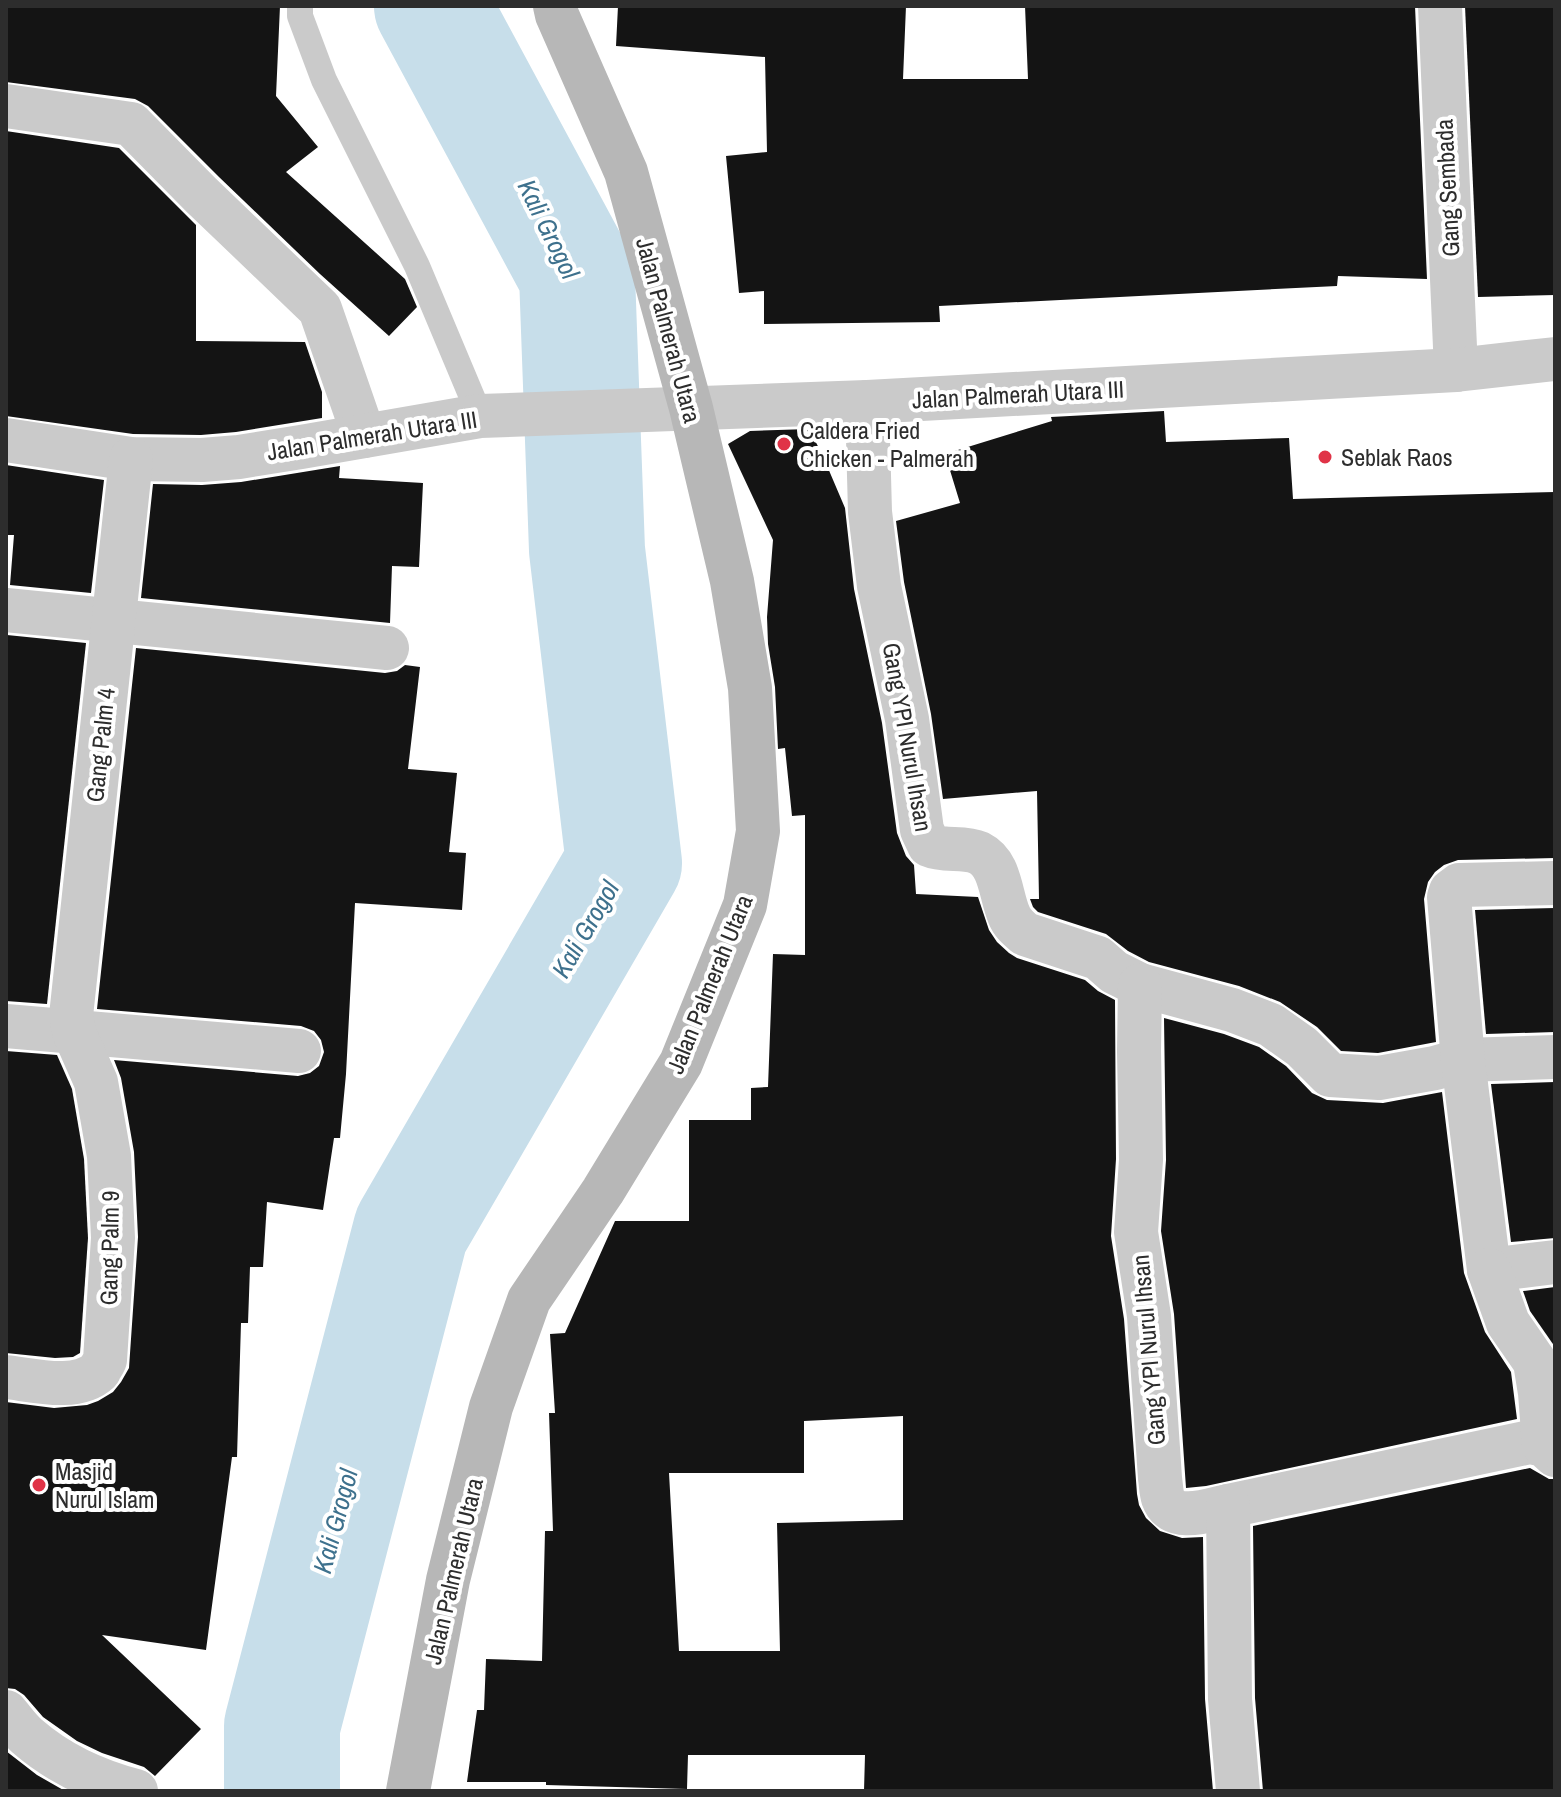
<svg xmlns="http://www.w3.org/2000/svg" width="1561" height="1797" font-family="'Archivo Narrow',sans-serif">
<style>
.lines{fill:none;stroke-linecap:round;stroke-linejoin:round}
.river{stroke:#c7deea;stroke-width:116}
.building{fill:#141414;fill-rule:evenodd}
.lane{stroke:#cacaca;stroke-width:26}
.street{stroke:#cacaca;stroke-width:44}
.secondary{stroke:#b7b7b7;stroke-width:44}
.poi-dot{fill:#e03347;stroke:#fff;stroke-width:3}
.labels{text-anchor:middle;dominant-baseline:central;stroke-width:8;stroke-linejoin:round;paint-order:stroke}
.street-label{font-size:24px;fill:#2d2d2d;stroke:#fff}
.poi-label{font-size:24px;fill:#2d2d2d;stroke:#fff;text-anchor:start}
.water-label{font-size:26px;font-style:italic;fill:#3e718d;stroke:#fff}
</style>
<rect width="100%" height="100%" fill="#fff"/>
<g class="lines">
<path class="river" d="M282 1791V1726L411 1230 624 863 587 550 577 275 432 6"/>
</g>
<g class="building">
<path d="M6 6H280L276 96 318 147 286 172 405 279 417 307 389 336 320 274 219 177 148 106 135 99 6 82Z"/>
<path d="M618 6H906L903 79H1028L1025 6H1415L1427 279 1338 276 1337 286 939 306 940 322 764 324V291L739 293 726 156 767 152 765 57 616 46Z"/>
<path d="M1465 6H1555V295L1478 297Z"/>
<path d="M6 131 119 148 196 225V341L305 342 322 392V418L236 432 201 435 133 434 6 416Z"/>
<path d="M1164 411 1166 442 1289 438 1293 499 1555 492V858L1458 860 1444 865 1435 872 1428 882 1424 899 1436 1042 1378 1053 1341 1051 1317 1027 1280 1002 1239 986 1149 962 1128 951 1106 934 1038 912 1033 907 1030 899H1039L1037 791 943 799 931 714 904 582 896 521 960 503 945 454 1052 421 1051 417Z"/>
<path d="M809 429 822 454 845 508 854 589 882 723 897 833 906 856 914 865 916 894 978 897 989 930 997 942 1009 953 1017 958 1085 980 1098 991 1115 1000 1116 1159 1111 1236 1124 1319 1137 1494 1139 1505 1146 1518 1160 1531 1182 1538 1203 1537 1205 1699 1213 1791H864L865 1755H688L687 1789 546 1785V1782H467L477 1710H484L486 1659 542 1661 545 1531H553L549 1413H555L550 1334 565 1333 615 1221H689V1120H751V1088L768 1087 773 954 805 955V815L792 816 785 748 778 749 775 687 768 644 767 617 773 540 728 444 750 431ZM903 1416V1520L777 1523 780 1651H679L669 1473H804V1421Z"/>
<path d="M6 465 104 480 91 593 10 585 14 535H6Z"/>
<path d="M340 466 339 478 423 483 419 567 392 566 390 623 141 598 153 484 202 485 241 482Z"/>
<path d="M7 635 86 643 47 1004 6 1001Z"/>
<path d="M136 648 385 673 397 671 405 665 420 667 408 769 457 773 449 852 466 853 462 910 355 903 346 1074 340 1138H334L323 1210 267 1202 263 1267H250L248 1323H241L237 1457H232L206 1650 102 1635 201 1729 155 1776 144 1767 102 1753 77 1741 43 1717 24 1695 15 1689 6 1688V1402L54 1408 87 1405 98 1401 113 1392 121 1382 129 1368 138 1237 134 1152 121 1078 114 1060 298 1076 310 1073 319 1066 324 1052 321 1040 314 1031 301 1026 97 1009Z"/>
<path d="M1555 908V1032L1486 1034 1475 910Z"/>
<path d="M1164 1018 1224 1034 1259 1047 1286 1066 1312 1093 1327 1100 1383 1103 1442 1092 1464 1273 1485 1332 1511 1372 1517 1419 1206 1486 1186 1488 1174 1314 1161 1231 1166 1160Z"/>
<path d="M6 1051 57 1055 72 1089 84 1159 88 1238 80 1353 73 1357 55 1358 6 1353Z"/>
<path d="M1555 1082V1238L1511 1242 1491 1084Z"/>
<path d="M1555 1287V1347L1530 1311 1523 1291Z"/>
<path d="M1530 1468 1549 1479H1555V1791H1263L1255 1698 1253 1526Z"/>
<path d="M6 1751 37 1775 65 1791H6Z"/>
</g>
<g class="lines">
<path class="lane" d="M300 6V16L324 80 417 266 480 416"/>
<g class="street">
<path d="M1440 6 1456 370"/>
<path d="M6 106 131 124 201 195 320 309 364 436"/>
<path d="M867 402 870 512 879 586 907 719 922 830 929 845C945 852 963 846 979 853 1001 864 1000 894 1009 915 1012 923 1018 928 1025 934L1098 958 1114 972 1140 985 1232 1010 1271 1025 1302 1047 1330 1075 1379 1078 1435 1068 1463 1060 1555 1057"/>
<path d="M6 440 131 459 202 460 239 457 301 447 480 416 867 402 1456 370 1555 359"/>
<path d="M6 610 387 648"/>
<path d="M1555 883 1459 885 1451 891 1449 897 1463 1060 1489 1270 1555 1262"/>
<path d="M1140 985 1139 1051 1141 1160 1136 1232 1149 1316 1160 1478C1161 1484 1161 1492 1163 1498 1172 1524 1209 1510 1228 1506L1530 1442 1544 1445 1555 1455"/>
<path d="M6 1026 299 1051"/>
<path d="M1489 1270 1508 1323 1535 1362 1540 1393 1544 1445"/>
<path d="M6 1377C33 1380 77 1392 99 1371 99 1370 105 1361 105 1360L113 1238 109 1156 96 1082 74 1032 71 1016 131 459"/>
<path d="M1228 1506 1230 1699 1238 1791"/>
<path d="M6 1712C13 1720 19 1729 27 1736 58 1763 97 1781 136 1791"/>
</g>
<path class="secondary" d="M408 1791 448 1580 491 1407 529 1300 603 1191 681 1063 745 905 758 831 750 688 732 581 691 408 626 172 557 15 555 6"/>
</g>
<g class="poi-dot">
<circle cx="784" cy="444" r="8"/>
<circle cx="1325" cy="457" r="8"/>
<circle cx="39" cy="1485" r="8"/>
</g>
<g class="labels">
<g class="street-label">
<text transform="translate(1447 188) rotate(-93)">Gang Sembada</text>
<text transform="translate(669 330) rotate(75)">Jalan Palmerah Utara</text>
<text transform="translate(1018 394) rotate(-3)">Jalan Palmerah Utara III</text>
<text transform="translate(372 435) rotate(-9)">Jalan Palmerah Utara III</text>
<text transform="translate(908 737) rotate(80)">Gang YPI Nurul Ihsan</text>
<text transform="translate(100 745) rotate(-84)">Gang Palm 4</text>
<text transform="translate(709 984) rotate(-68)">Jalan Palmerah Utara</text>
<text transform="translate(109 1248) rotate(-89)">Gang Palm 9</text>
<text transform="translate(1148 1350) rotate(-95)">Gang YPI Nurul Ihsan</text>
<text transform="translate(453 1571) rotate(-77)">Jalan Palmerah Utara</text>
</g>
<g class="poi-label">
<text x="800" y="430">Caldera Fried<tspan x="800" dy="28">Chicken - Palmerah</tspan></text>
<text x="1341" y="457">Seblak Raos</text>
<text x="55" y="1471">Masjid<tspan x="55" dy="28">Nurul Islam</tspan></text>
</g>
<g class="water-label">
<text transform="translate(549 229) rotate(64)">Kali Grogol</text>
<text transform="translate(585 929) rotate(-60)">Kali Grogol</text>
<text transform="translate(335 1521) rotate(-75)">Kali Grogol</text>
</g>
</g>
<rect width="1561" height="1797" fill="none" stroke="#2d2d2d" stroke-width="16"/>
</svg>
